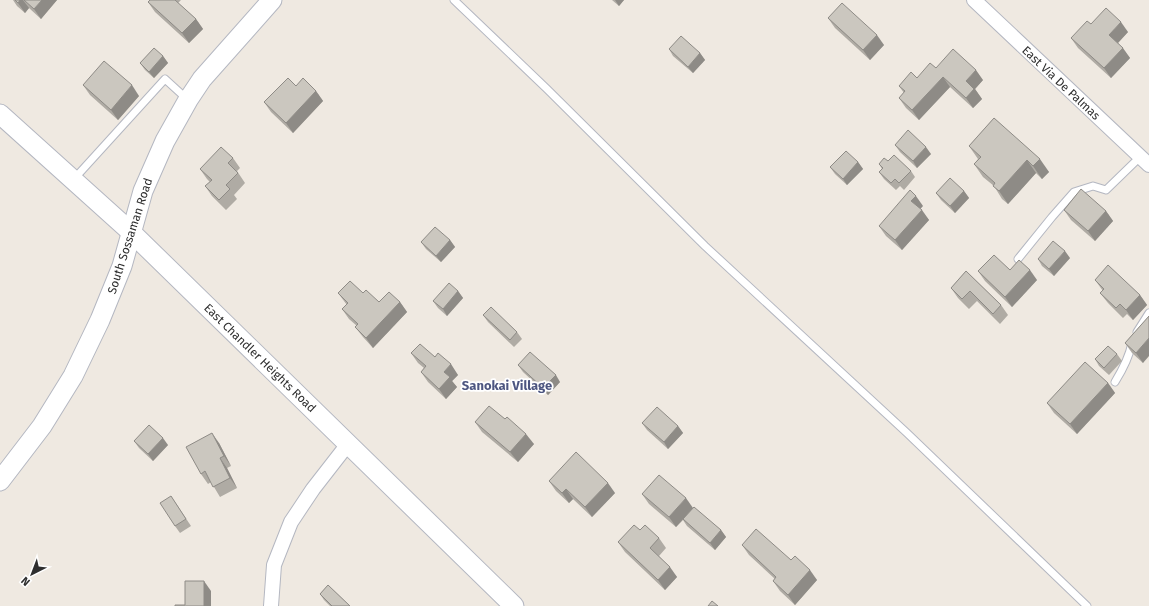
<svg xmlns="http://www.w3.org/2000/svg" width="1149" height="606" font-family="'Fira Sans',sans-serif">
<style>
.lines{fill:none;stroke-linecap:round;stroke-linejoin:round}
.service-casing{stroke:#b4b7c1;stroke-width:9}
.minor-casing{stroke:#b4b7c1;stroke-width:16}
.secondary-casing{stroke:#b4b7c1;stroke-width:21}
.service{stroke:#fff;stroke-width:7}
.minor{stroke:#fff;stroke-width:14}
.secondary{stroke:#fff;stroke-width:19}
.wall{fill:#afaba4}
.shaded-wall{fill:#8e8b86}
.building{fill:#cbc7bf;stroke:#8e8b86}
.labels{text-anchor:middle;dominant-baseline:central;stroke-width:3.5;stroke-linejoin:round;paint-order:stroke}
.street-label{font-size:12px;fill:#2e2e2e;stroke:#fff}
.neighbourhood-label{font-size:13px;font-weight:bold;fill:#4d5680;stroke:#fff}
</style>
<rect width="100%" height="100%" fill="#efe9e1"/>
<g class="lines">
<g class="service-casing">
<g id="service">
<path d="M454 0 547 89 705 246 907 433 1087 606"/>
<path d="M74 179 165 79 188 100"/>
<path d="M1018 259 1052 217 1074 192 1093 186 1106 190 1140 157"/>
<path d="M1137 332 1149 313"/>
<path d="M1115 382C1123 369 1129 358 1132 343"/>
</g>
</g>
<g class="minor-casing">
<g id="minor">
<path d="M974 0 1149 165"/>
<path d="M271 606 274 565 291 522 313 489 348 444"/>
</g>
</g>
<g class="secondary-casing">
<g id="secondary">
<path d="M0 114 131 232 514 606"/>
<path d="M0 481 42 426 73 376 100 320 122 266 143 191 165 141 188 100 202 79 272 0"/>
</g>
</g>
<use href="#service" class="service"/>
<use href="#minor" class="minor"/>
<use href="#secondary" class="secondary"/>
</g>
<g class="wall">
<path d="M13 0H57L41 19 29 8 25 13 17 6Z"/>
<path d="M150 0H181L178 3 196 19 203 29 189 43 155 12 148 2Z"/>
<path d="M612 0H624L619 6Z"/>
<path d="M828 18 884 45 870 60 835 28Z"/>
<path d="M1091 24 1128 32 1118 43 1130 58 1111 78 1078 48 1071 38Z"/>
<path d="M669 49 700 53 705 60 693 73 673 56Z"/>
<path d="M163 56 168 63 154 78 145 70 140 63Z"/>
<path d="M936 68 983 80 975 89 982 99 973 108 950 87 919 120 906 108 899 98 904 93 899 86Z"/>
<path d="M83 85 139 96 118 120 90 95Z"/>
<path d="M296 86 316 91 323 101 293 133 271 112 264 102Z"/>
<path d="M994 118 1049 172 1042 179 1036 173 1008 204 1002 199 994 186 983 177 974 164 978 159 969 146Z"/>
<path d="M895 145 931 154 917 168 900 152Z"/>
<path d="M233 158 240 168 237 171 245 183 234 195 237 199 226 210 212 196 205 186 210 182 207 179 200 169Z"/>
<path d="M888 161 911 171 915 177 904 190 900 186 896 190 884 179 879 172 882 169 879 164Z"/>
<path d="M858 162 863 169 847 185 835 174 830 167Z"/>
<path d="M964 191 969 198 955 213 941 200 936 193Z"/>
<path d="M923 206 920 209 929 220 902 250 886 236 879 226Z"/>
<path d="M1064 210 1106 211 1113 221 1095 241 1071 220Z"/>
<path d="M450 240 455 247 441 262 426 249 421 242Z"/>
<path d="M1070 258 1054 276 1042 266 1038 259Z"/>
<path d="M966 271 1001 305 1008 315 1000 324 977 301 969 309 958 298 951 288Z"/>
<path d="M978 271 1037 280 1012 307 985 281Z"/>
<path d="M1095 280 1140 295 1147 305 1133 320 1127 314 1123 318 1108 303 1100 293 1103 291Z"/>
<path d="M458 291 463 298 447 316 438 308 433 301Z"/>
<path d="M338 293H363L379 302H400L407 312 373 348 363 337 355 327 357 326 349 319 342 309 347 305Z"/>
<path d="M483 315 517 332 522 339 514 347 488 322Z"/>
<path d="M1149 316 1143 363 1132 353 1125 343Z"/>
<path d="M411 353 435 357 458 375 452 381 457 387 446 399 428 382 421 372 424 368 418 363Z"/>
<path d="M1117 354 1122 361 1109 375 1099 366 1095 359Z"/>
<path d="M518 365 560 382 548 395 523 372Z"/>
<path d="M1108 383 1115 393 1077 434 1054 413 1047 403Z"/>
<path d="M475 422 534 444 518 462 482 432Z"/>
<path d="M642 423 678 426 683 433 668 449 647 430Z"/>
<path d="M134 441 168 445 153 461 139 448Z"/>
<path d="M219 443 231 466 227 468 237 488 220 497 211 482 208 484 201 474Z"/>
<path d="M549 481 615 493 592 517 573 499 569 503 556 491Z"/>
<path d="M642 494 692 508 721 530 726 537 715 550 687 526 683 520 676 527 649 504Z"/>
<path d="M171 496 191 526 180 533 175 526Z"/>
<path d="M640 530 659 538 666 548 659 556 677 577 665 590 625 552 618 542Z"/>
<path d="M742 545 791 560 817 580 795 605 780 591 773 581 775 579 749 555Z"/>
<path d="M328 585 350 606H330L324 600 320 594Z"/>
</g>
<g class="shaded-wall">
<path d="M20 0H23L29 8 25 13 18 3Z"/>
<path d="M42 0H57L41 19 34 9Z"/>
<path d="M615 0H624L619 6Z"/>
<path d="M196 19 203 29 189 43 182 33Z"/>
<path d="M1121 22 1128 32 1116 45 1109 35Z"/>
<path d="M877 35 884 45 870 60 863 50Z"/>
<path d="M1123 48 1130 58 1111 78 1104 68Z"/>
<path d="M700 53 705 60 693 73 688 67Z"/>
<path d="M163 56 168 63 154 78 149 72Z"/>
<path d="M976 70 983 80 975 89 982 99 973 108 966 98V81Z"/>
<path d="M943 77 950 87 919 120 912 110Z"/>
<path d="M132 85 139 96 118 120 111 110Z"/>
<path d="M316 91 323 101 293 133 286 123Z"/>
<path d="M926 147 931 154 917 168 913 161Z"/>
<path d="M1040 159 1049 172 1042 179 1033 166Z"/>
<path d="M1027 160 1036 173 1008 204 999 191Z"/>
<path d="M858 162 863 169 847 185 843 179Z"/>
<path d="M964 191 969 198 955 213 950 206Z"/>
<path d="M916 196 923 206 918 211 911 201Z"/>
<path d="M922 210 929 220 902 250 895 240Z"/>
<path d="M1106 211 1113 221 1095 241 1088 231Z"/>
<path d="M450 240 455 247 441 262 436 256Z"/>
<path d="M1065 251 1070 258 1054 276 1049 269Z"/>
<path d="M1030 270 1037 280 1012 307 1005 297Z"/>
<path d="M458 291 463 298 447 316 443 309Z"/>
<path d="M1140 295 1147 305 1133 320 1126 310Z"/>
<path d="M400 302 407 312 373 348 366 338Z"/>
<path d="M1149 338V356L1143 363 1136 353Z"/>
<path d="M451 364 458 375 452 381 457 387 446 399 439 389 444 372Z"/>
<path d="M556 375 560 382 548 395 543 388Z"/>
<path d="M1108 383 1115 393 1077 434 1070 424Z"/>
<path d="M678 426 683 433 668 449 664 442Z"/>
<path d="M212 433 219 443 231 466 224 456Z"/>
<path d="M526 434 534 444 518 462 510 452Z"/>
<path d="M163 438 168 445 153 461 148 454Z"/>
<path d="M220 458 227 468 237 488 230 478Z"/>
<path d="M608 483 615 493 592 517 585 507Z"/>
<path d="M566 489 573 499 569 503 562 493Z"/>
<path d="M686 498 693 508 676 527 669 517Z"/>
<path d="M721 530 726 537 715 550 710 543Z"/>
<path d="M670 567 677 577 665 590 658 580Z"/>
<path d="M810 570 817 580 795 605 788 595Z"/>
<path d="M204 581 211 591V606H204Z"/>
</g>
<g class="building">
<path d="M15 0H20L18 3Z"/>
<path d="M24 0H42L34 9Z"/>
<path d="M150 0H175L196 19 182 33 148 2Z"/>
<path d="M842 3 877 35 863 50 828 18Z"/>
<path d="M1106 8 1121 22 1109 35 1123 48 1104 68 1071 38 1087 21 1091 24Z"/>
<path d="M681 36 700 53 688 67 669 49Z"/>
<path d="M154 48 163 56 149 72 140 63Z"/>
<path d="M953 49 976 70 966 81 974 89 966 98 943 77 912 110 899 98 905 91 899 86 911 72 917 78 930 63 936 68Z"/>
<path d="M104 61 132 85 111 110 83 85Z"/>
<path d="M288 78 296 86 303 78 316 91 286 123 264 102Z"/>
<path d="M994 118 1040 159 1033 166 1027 160 999 191 993 186 995 183 974 164 981 157 969 146Z"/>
<path d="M908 130 926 147 913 161 895 145Z"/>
<path d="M221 147 233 158 228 163 238 173 226 185 230 189 219 200 205 186 212 180 200 169Z"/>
<path d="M846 151 858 162 843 179 830 167Z"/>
<path d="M894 155 911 171 899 183 895 179 891 183 879 172 883 168 879 164 884 158 888 161Z"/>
<path d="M950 178 964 191 950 206 936 193Z"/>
<path d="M1081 189 1106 211 1088 231 1064 210Z"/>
<path d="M910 190 916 196 911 201 922 210 895 240 879 226Z"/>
<path d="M435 227 450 240 436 256 421 242Z"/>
<path d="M1053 241 1065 251 1049 269 1038 259Z"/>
<path d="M994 255 1010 270 1019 260 1030 270 1005 297 978 271Z"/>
<path d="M1108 265 1140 295 1126 310 1120 304 1116 308 1100 293 1104 289 1095 280Z"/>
<path d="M966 271 1001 305 993 314 970 291 962 299 951 288Z"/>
<path d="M350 281 363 293 366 290 379 302 389 292 400 302 366 338 355 327 358 324 342 309 348 303 338 293Z"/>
<path d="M449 283 458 291 443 309 433 301Z"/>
<path d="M491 307 517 332 510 340 483 315Z"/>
<path d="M1149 316V338L1136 353 1125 343Z"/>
<path d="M420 344 435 357 438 353 451 364 444 372 450 377 439 389 421 372 426 366 411 353Z"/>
<path d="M1108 346 1117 354 1104 368 1095 359Z"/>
<path d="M530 352 556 375 543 388 518 365Z"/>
<path d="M1085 362 1108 383 1070 424 1047 403Z"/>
<path d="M489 406 505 419 507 417 526 434 510 452 475 422Z"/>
<path d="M657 407 678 426 664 442 642 423Z"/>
<path d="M149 425 163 438 148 454 134 441Z"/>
<path d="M212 433 224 456 220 458 230 478 213 487 205 471 201 474 186 447Z"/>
<path d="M576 452 608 483 585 507 566 489 562 493 549 481Z"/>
<path d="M659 475 686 498 669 517 642 494Z"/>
<path d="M171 496 186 519 175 526 160 503Z"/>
<path d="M694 507 721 530 710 543 683 519Z"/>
<path d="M634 525 640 530 645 525 659 538 650 548 670 567 658 580 618 542Z"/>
<path d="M756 529 791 560 795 556 810 570 788 595 773 581 776 577 742 545Z"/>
<path d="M185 581H204V606H175V605H185Z"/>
<path d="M328 585 350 606H332L320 594Z"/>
<path d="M712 601 718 606H708Z"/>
</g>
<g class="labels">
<g class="street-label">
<text transform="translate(1061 83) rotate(43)">East Via De Palmas</text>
<text transform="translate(130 236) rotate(-72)">South Sossaman Road</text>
<text transform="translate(260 358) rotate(44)">East Chandler Heights Road</text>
</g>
<g class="neighbourhood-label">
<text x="507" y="385">Sanokai Village</text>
</g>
</g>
<g transform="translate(32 574) rotate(222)" stroke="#ffffff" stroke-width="3" paint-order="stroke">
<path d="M0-3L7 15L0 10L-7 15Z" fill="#2e2e2e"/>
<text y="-6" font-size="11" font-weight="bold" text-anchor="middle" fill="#2e2e2e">N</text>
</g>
</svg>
